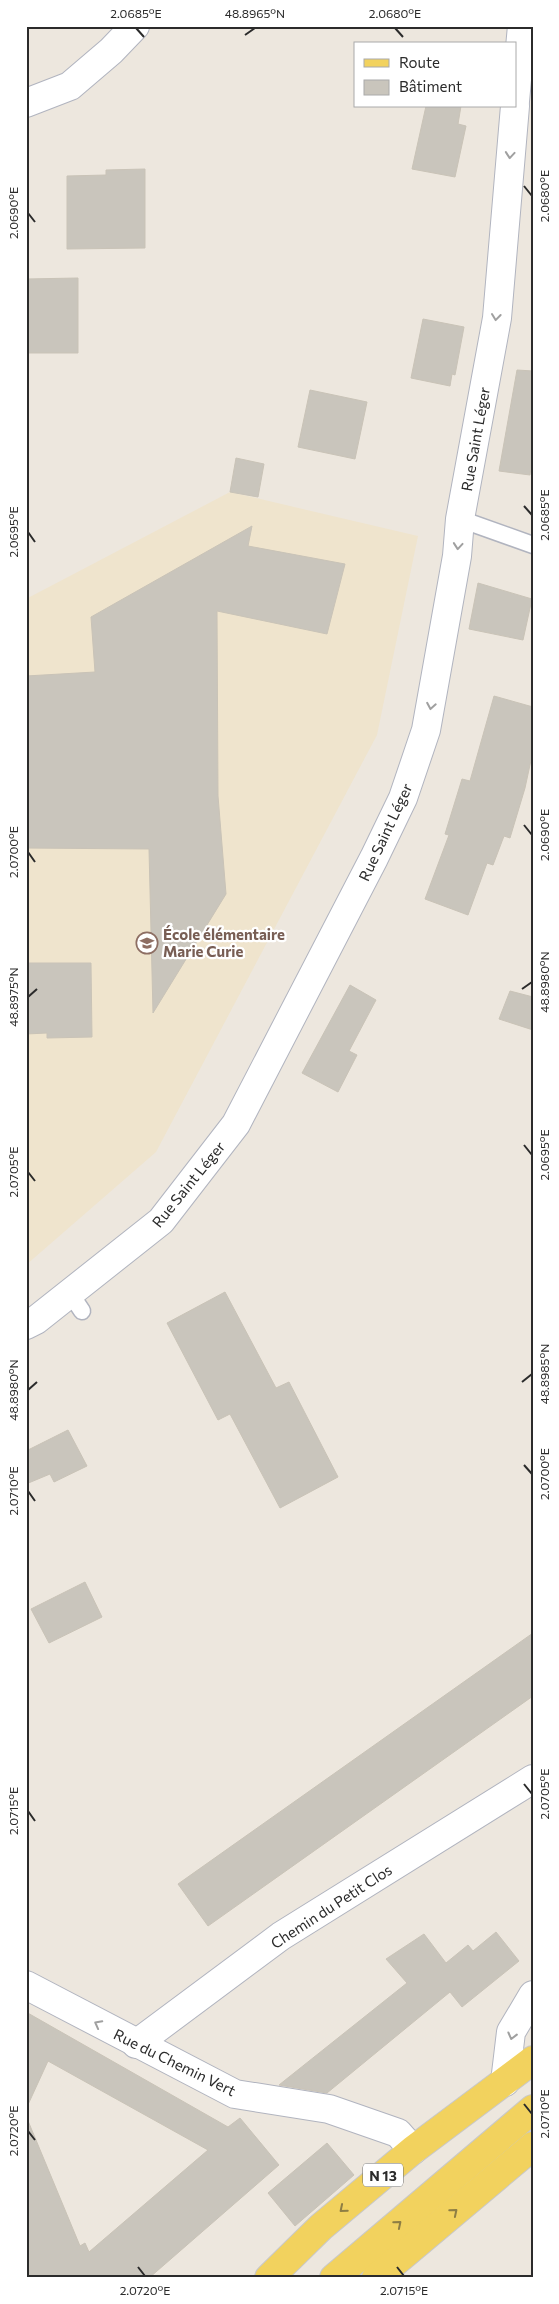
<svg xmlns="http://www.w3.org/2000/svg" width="559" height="2304" font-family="Commissioner,sans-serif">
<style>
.education{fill:#efe4cd}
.building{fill:#c9c5bc;stroke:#c9c3b7}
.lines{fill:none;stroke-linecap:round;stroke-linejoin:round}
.service-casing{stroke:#b1b4bf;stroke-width:19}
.minor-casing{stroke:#b1b4bf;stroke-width:30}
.tertiary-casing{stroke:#b1b4bf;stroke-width:30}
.primary-casing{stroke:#c8c8c8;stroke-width:30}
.service{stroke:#fff;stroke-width:16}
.minor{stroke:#fff;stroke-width:28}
.tertiary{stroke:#fff;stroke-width:28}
.primary{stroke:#f2d25e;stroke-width:28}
.oneway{stroke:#a0a0a0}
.oneway2{stroke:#8e7e44}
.ticks{fill:none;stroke:#2b2b2b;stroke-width:2}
.labels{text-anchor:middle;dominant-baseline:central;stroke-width:4.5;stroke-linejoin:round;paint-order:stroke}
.shield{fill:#fff;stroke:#6b6b6b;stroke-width:1}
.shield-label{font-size:14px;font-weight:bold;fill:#2b2b2b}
.street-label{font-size:15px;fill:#2b2b2b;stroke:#fff}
.education-label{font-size:15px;font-weight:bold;fill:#785e54;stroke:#fff;text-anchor:start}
.neatline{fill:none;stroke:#2b2b2b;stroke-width:2}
.ticks-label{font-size:12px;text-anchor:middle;fill:#2b2b2b}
</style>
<rect width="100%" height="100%" fill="#ede7de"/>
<path class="education" d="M230 492 418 536 377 735 156 1152 26 1265V599Z"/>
<g class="building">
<path d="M426 106H461L458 124 466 126 455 177 412 169Z"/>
<path d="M145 169V248L67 249V176L106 175V170Z"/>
<path d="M78 278V353H26V279Z"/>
<path d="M423 319 464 327 455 375 452 374 450 386 411 378Z"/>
<path d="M517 370 533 371V453L530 475 499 471Z"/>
<path d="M310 390 367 402 355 459 298 447Z"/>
<path d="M236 458 264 464 258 497 230 492Z"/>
<path d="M252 526 248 546 345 564 327 634 217 611 218 796 226 894 153 1013 149 849 26 848V676L95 672 91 617Z"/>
<path d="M478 583 532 599 523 640 469 629Z"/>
<path d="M494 696 533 707V751L525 788 510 838 504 836 493 865 487 863 468 915 425 899 449 835 445 834 462 779 470 781Z"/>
<path d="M26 963H91L92 1037 47 1038V1033L26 1034Z"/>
<path d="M350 985 376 1000 349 1051 357 1055 338 1092 302 1073Z"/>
<path d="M510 991 533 997V1030L499 1019Z"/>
<path d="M225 1292 276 1388 289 1382 338 1477 280 1508 230 1414 218 1420 167 1323Z"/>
<path d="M68 1430 87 1466 54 1482 50 1474 26 1484V1451Z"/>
<path d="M85 1582 102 1617 49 1643 31 1609Z"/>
<path d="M533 1633V1696L208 1926 178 1884Z"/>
<path d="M496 1932 519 1961 462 2007 450 1992 327 2093 279 2085 407 1983 386 1959 424 1934 446 1963 468 1945 473 1951Z"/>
<path d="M26 2012 228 2127 240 2118 279 2165 149 2278H26V2116L80 2246 85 2243 89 2252 208 2150 48 2061 26 2109Z"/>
<path d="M327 2143 354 2175 295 2226 268 2193Z"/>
</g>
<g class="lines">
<g class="service-casing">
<g id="service">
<path d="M460 519 533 545"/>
<path d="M70 1293 82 1311"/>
</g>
</g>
<g class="minor-casing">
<g id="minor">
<path d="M26 103 70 86 111 51 135 26"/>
<path d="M26 1985 235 2094 329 2109 398 2133 413 2150"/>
<path d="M136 2044 281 1936 533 1779"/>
<path d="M505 2082 511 2032 533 1995"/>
</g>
</g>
<g class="tertiary-casing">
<g id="tertiary">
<path d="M515 101 522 26"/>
<path d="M26 1325 36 1320 161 1221 236 1124 374 858 403 798 426 730 457 556 460 519 497 318 515 106"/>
</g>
</g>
<g class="primary-casing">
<g id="primary">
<path d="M269 2278 321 2227 413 2150 533 2060"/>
<path d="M334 2278 533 2109"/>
<path d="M376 2278 533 2146"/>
</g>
</g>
<use href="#service" class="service"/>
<use href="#minor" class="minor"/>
<use href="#tertiary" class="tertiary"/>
<use href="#primary" class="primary"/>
</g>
<defs><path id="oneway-chevron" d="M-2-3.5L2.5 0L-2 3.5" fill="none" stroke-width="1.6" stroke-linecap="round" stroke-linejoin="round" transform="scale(1.25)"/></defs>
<g class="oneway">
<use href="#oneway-chevron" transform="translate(510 155) rotate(95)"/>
<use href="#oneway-chevron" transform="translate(496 317) rotate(97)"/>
<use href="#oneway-chevron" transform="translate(458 546) rotate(95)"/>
<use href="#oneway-chevron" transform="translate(431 706) rotate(100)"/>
<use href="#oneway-chevron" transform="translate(98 2024) rotate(-152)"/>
<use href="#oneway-chevron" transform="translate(512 2036) rotate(104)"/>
</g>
<g class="oneway2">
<use href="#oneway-chevron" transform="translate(343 2209) rotate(140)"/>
<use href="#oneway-chevron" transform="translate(454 2212) rotate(-40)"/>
<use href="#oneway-chevron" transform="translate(398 2224) rotate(-40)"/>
</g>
<path class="ticks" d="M136 28 144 37M395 28 403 37M245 35 255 28M524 186 532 196M28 213 35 222M524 506 532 515M28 532 35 542M524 825 532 835M28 852 35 862M522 989 532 982M28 997 37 989M524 1145 532 1155M28 1172 35 1181M522 1382 532 1374M28 1390 37 1382M524 1465 532 1474M28 1491 35 1501M524 1784 532 1794M28 1811 35 1821M524 2104 532 2114M28 2131 35 2140M138 2267 145 2276M397 2267 404 2276"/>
<defs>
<g id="school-ring" transform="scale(1.125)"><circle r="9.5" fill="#fff" stroke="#8d6e63" stroke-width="1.5"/><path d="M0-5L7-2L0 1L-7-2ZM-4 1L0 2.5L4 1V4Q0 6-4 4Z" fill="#8d6e63"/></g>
</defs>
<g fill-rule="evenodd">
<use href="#school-ring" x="147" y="943"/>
</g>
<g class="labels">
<rect class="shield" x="363" y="2163.5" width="40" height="23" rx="4"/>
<g class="shield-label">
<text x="383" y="2175">N 13</text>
</g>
<g class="street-label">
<text transform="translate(475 439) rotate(-80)">Rue Saint Léger</text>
<text transform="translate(385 832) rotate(-65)">Rue Saint Léger</text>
<text transform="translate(188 1184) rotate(-51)">Rue Saint Léger</text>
<text transform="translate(331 1906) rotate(-33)">Chemin du Petit Clos</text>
<text transform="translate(175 2062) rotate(26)">Rue du Chemin Vert</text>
</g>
<g class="education-label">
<text x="163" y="934">École élémentaire<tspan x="163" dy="17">Marie Curie</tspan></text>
</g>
</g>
<rect width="559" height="2304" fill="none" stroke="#ffffff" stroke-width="55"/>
<rect x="354" y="42" width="162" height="65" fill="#ffffff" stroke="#aaaaaa"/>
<rect x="364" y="59" width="25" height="8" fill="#f2d25e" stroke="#aaaaaa"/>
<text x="399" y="68" font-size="15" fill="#2b2b2b">Route</text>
<rect x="364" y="80" width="25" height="15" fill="#c9c5bc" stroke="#aaaaaa"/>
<text x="399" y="92" font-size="15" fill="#2b2b2b">Bâtiment</text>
<rect x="28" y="28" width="504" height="2248" class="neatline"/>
<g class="ticks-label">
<text x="136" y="18">2.0685°E</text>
<text x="255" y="18">48.8965°N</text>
<text x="395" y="18">2.0680°E</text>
<text transform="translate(545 196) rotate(-90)" y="4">2.0680°E</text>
<text transform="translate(14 213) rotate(-90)" y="4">2.0690°E</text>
<text transform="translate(545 515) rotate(-90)" y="4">2.0685°E</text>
<text transform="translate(14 532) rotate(-90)" y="4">2.0695°E</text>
<text transform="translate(545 835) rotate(-90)" y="4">2.0690°E</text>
<text transform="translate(14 852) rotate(-90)" y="4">2.0700°E</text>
<text transform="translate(545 982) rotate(-90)" y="4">48.8980°N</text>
<text transform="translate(14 997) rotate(-90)" y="4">48.8975°N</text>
<text transform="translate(545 1155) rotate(-90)" y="4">2.0695°E</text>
<text transform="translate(14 1172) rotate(-90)" y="4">2.0705°E</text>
<text transform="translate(545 1374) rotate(-90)" y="4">48.8985°N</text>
<text transform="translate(14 1390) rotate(-90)" y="4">48.8980°N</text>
<text transform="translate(545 1474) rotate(-90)" y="4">2.0700°E</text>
<text transform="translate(14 1491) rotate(-90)" y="4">2.0710°E</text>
<text transform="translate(545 1794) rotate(-90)" y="4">2.0705°E</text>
<text transform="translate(14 1811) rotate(-90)" y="4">2.0715°E</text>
<text transform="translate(545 2114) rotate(-90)" y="4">2.0710°E</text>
<text transform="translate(14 2131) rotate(-90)" y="4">2.0720°E</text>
<text x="145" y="2295">2.0720°E</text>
<text x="404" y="2295">2.0715°E</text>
</g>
</svg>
